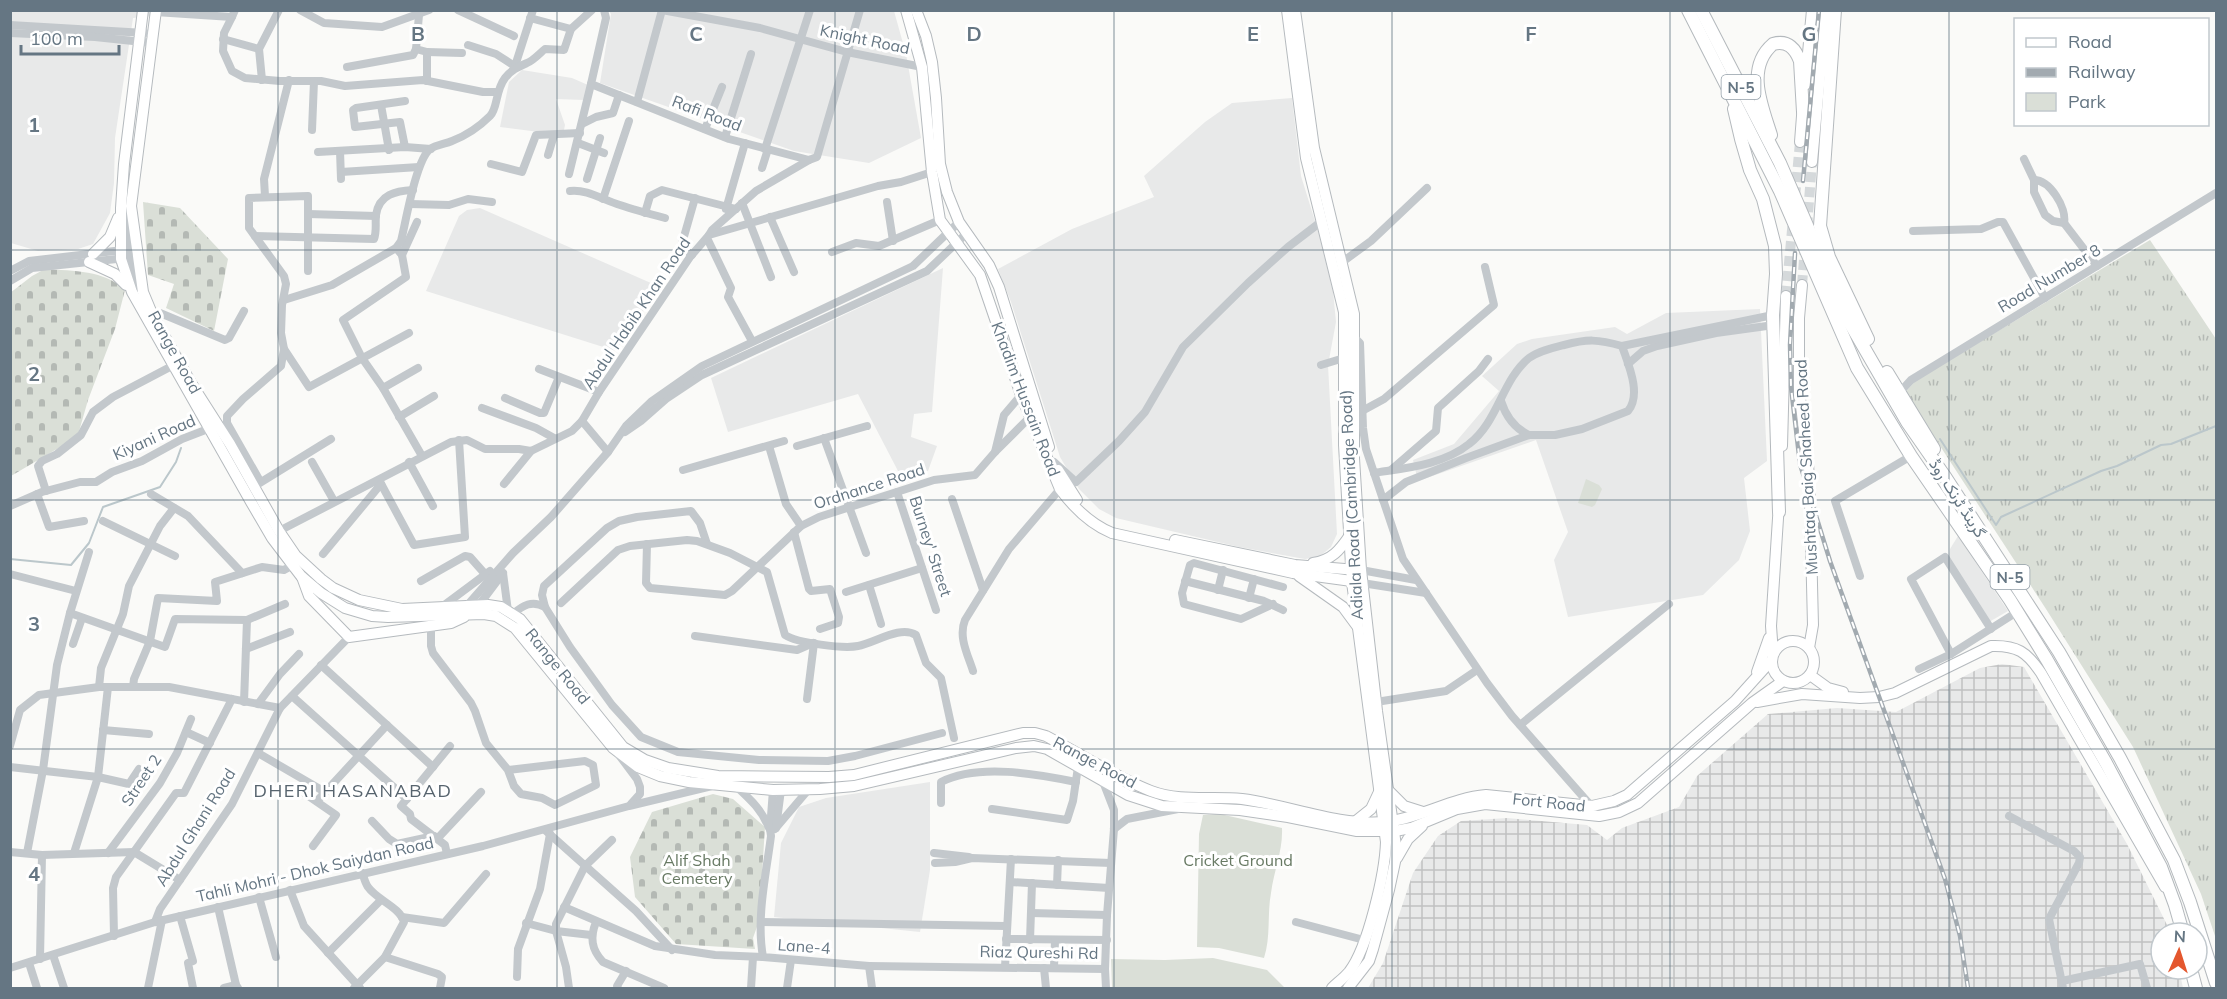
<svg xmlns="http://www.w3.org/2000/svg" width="2227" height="999" font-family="Mulish,Vazirmatn,sans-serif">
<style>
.built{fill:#e8e9e9}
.industrial{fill:url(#industrial-grid)}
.grass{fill:url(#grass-tufts)}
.cemetery{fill:url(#cemetery-stones)}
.park{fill:#dadfd7}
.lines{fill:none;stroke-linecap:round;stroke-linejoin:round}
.stream{stroke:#bbc7cb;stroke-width:2}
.major-tunnel{stroke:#d5d9db;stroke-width:10;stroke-dasharray:10 5;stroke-linecap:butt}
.major-casing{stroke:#b5babe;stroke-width:12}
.highway-casing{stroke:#b4b9bd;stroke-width:14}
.minor{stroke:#c3c8cc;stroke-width:8}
.major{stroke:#fff;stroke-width:10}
.highway{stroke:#fff;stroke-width:12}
.rail-casing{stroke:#a2aab0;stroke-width:4.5}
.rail{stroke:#fff;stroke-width:2;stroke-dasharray:7;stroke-linecap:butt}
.grid{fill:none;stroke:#657683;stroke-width:1.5;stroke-opacity:0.55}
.labels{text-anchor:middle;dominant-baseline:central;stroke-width:6;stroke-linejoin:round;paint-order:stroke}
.shield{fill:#fff;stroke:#939fa8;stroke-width:1.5}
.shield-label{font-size:15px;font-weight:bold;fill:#657683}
.street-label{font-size:16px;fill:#657683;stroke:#fff}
.park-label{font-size:16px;fill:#687a64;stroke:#fff}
.neighbourhood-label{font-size:18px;letter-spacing:1.5px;fill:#57646e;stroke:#fff}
.grid-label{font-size:20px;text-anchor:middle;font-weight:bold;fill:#657683;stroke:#fff;stroke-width:6;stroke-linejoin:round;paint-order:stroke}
</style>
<defs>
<pattern id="industrial-grid" width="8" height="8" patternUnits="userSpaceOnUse" patternTransform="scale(1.5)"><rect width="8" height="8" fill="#e8e9e9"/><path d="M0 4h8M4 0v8" fill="none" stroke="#c0c1c2"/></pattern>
<pattern id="grass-tufts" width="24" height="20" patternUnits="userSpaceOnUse" patternTransform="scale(1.5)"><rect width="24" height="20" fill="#dadfd7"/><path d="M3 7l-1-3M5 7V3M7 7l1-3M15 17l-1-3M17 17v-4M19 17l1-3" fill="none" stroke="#b4b9b4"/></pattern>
<pattern id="cemetery-stones" width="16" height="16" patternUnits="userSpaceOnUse" patternTransform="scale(1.5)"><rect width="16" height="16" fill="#dadfd7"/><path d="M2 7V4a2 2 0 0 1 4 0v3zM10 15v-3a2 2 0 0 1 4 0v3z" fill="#b4b9b4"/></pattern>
</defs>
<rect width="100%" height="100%" fill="#fafaf8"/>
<g class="built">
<path d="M11 11H204L133 18 115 138 114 183 110 213 93 244 78 249 38 251 11 243Z"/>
<path d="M609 11H894L906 54 921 138 869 163 794 151 600 83 611 14Z"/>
<path d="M522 70 572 78 588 85 584 100 556 99 565 125 564 130 555 134 500 127 509 82Z"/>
<path d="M1292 98 1301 176 1319 234 1333 291 1336 322 1328 365 1337 534 1331 547 1319 557 1305 559 1239 547 1116 518 1099 509 1079 489 1060 457 1011 302 998 269 1072 229 1154 197 1144 176 1205 122 1232 103Z"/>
<path d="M480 208 660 287 616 351 426 291 459 216 467 210Z"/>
<path d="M943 268 932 412 914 414 911 437 937 446 928 471H898L858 394 728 432 711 378Z"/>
<path d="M1760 309 1767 461 1744 478 1750 531 1739 560 1703 595 1568 617 1554 560 1568 532 1536 440 1418 481 1413 460 1454 444 1499 391 1482 376 1517 344 1532 339 1615 327 1627 334 1666 313Z"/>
<path d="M1958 536 2008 611 1989 622 1949 561 1950 549Z"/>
<path d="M930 782V870L920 932 774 917 781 843 799 807 826 798Z"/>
</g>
<path class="industrial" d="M2002 664 2024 667 2127 844 2171 933H2161V969H2179L2183 988H1368L1383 963 1413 873 1438 836 1461 821 1507 818 1587 825 1607 840 1622 828 1679 807 1697 776 1768 714 1837 708 1896 712 1980 668Z"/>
<path class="grass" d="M2150 240 2216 339V939L2201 894 2133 747 2046 609 1931 432 1904 394 1916 380Z"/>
<g class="cemetery">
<path d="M143 202 180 208 228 259 214 331 166 308 174 284 148 275Z"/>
<path d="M45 269C74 271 104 270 125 290L115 329 88 400 78 435 67 443 11 476 10 293 32 276Z"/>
<path d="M713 794 733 799 765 827 759 921 753 938 755 949 676 944 635 897 630 857 652 812Z"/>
</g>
<g class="park">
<path d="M1586 479 1599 485 1602 489 1595 505 1592 507 1578 503Z"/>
<path d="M1220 814 1282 828C1283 851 1274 870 1271 893 1267 914 1271 937 1264 958L1219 948 1197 947 1199 834 1203 815Z"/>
<path d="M1213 958 1267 970 1285 988H1112L1111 959 1165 960Z"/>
</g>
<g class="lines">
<g class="stream">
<path d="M1940 439 1996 525 2001 517 2101 471 2117 466 2161 445 2171 444 2216 426"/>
<path d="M10 559 71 565 89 543 103 507 160 487 176 462 181 448"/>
</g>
<g class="major-tunnel">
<path d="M1795 197 1800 142"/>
<path d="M1807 227 1812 162"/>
<path d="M1802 285 1805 246"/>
<path d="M1786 296 1793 219"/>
</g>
<g class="major-casing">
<g id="major">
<path d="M143 10 124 164 121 208V259L132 292 251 502 272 538 301 576 321 593 345 608 372 616 388 617 484 614 496 616 515 628 613 748 638 767 660 776 689 782 773 790 820 789 854 786 1016 748 1034 746 1047 749 1128 795 1162 806 1240 810 1288 817 1357 831H1395L1411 828 1457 809 1485 804 1599 816 1619 812 1638 803 1752 703 1783 681"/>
<path d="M156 10 131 206 143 292 153 316 191 383 230 444 279 531 296 556 321 579 333 588 359 600 402 609 488 605 501 607 520 619 623 747 645 760 668 768 718 776 829 777 854 775 1023 733H1035L1046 736C1081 754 1115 777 1151 791 1180 802 1212 796 1242 799 1289 805 1337 826 1385 822 1421 818 1451 798 1486 795L1592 806 1614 801 1627 795 1735 701 1771 661"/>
<path d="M906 10 922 67 932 172 940 220 980 275 1021 395 1060 489C1074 508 1090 524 1112 533L1293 573 1359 582"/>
<path d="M916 10 926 36 932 62 936 98 940 164 947 192 959 222 989 265 999 287 1049 447"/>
<path d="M1287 10 1306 158 1344 312V445L1352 582 1386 842C1385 873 1368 948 1349 972 1344 978 1337 983 1332 988"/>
<path d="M1295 10 1314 148 1354 314V458L1361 570 1377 711 1396 846 1395 862 1389 890 1373 949 1369 961 1348 988"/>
<path d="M1805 85 1812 10"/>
<path d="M1800 142 1803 103"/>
<path d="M1812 162 1826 10"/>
<path d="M93 254 110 237 118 218"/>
<path d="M89 262 115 274 126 285"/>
<path d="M1802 285 1799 318V390L1808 462 1810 502 1813 625 1809 648"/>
<path d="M1782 446 1786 296"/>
<path d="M1058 470 1077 500"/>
<path d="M1175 540 1295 565 1357 570"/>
<path d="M1313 563C1332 560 1340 550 1350 535"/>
<path d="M1299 576 1343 607 1357 626"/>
<path d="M302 577 309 596 349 637 451 623 464 617"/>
<circle cx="1793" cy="662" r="21"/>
<path d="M1773 654 1771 626 1779 503"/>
<path d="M1757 672 1769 638"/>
<path d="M1810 675 1828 688 1843 692"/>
<path d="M1757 702 1802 694 1860 698 1879 697 1895 693 1991 646C2017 645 2027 652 2041 673L2165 887"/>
<path d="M1389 791 1404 806 1423 812"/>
<path d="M1356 821 1371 809 1379 792"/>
<path d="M1397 858 1408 839 1422 826"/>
</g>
</g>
<g class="highway-casing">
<g id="highway">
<path d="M1688 10 1780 191 1857 368 1911 456 2010 600 2047 660 2106 763 2161 867 2175 905 2183 933"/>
<path d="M1701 10 1780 163 1848 320 1907 422 1946 478 2059 652 2120 758 2174 860 2190 902 2216 983"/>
<path d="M1835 10 1820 226 1829 257 1868 339"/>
<path d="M1734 109 1741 139 1750 170 1763 199 1775 246 1776 274 1773 315 1779 512"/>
<path d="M1771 135C1762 106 1745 68 1773 44 1787 40 1795 48 1800 61L1803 112"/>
<path d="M1887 372 1934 449"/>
<path d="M2191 969 2196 988"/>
</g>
</g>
<g class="minor">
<path d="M300 10 324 23 382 27 429 10"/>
<path d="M458 10 514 36"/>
<path d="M604 10 606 18 591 84 729 139 809 160 817 157 860 10"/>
<path d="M155 12 232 17 235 10"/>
<path d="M419 15 416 49 427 52V81"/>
<path d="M232 17 224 33 223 51 232 71 245 78 280 81H321L345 86 423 80 483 92H496"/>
<path d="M530 18 571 29"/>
<path d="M10 25 145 33"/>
<path d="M10 33 95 37 152 43"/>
<path d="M223 39 259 49"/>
<path d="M468 45 496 54 516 67"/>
<path d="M427 52 462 53"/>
<path d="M515 66 533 10"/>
<path d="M347 67 413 55 416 49"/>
<path d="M262 80 259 49 279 10"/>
<path d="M637 102 662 10 760 28 847 52 922 67"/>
<path d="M381 105 389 150"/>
<path d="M582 124 596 117 613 113 619 95"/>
<path d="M705 129 722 87"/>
<path d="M312 130 314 81"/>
<path d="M725 137 751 54"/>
<path d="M578 143 604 153"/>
<path d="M405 147 400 122 355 127 353 110 356 108 405 101"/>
<path d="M765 149 810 10"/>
<path d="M340 151 341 179"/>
<path d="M318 152 405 147 431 149"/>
<path d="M548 155 554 135"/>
<path d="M2024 159 2034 180V192L2045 215 2053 221 2064 223 2097 266"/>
<path d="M491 164 522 172 536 135 580 133"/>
<path d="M762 168 768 149"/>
<path d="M341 172 419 167"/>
<path d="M569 174 591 84"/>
<path d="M587 179 600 138"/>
<path d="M2034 180C2050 180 2067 208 2064 223"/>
<path d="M570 191C587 189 603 200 620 205 635 210 650 214 665 218"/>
<path d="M265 196 264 179 289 80"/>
<path d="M603 199 629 121"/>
<path d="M887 202 893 241"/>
<path d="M742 203 771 277"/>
<path d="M410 204 449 205 468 199 492 202"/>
<path d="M726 209 745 143"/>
<path d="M645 213 650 196 662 190 736 209"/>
<path d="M308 214 376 216"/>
<path d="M770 217 794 272"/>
<path d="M1913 231 1981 229 1998 222H2003L2045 298"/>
<path d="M709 235 712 230 756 191 809 160"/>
<path d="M255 236 374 239C377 231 375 223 376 215 379 194 396 191 413 190"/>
<path d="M707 238 731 288 728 297 752 341"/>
<path d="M396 248 402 255 406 277 343 320 362 358 383 388 422 456"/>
<path d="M832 252 856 243 879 246 940 220"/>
<path d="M402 255 417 222"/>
<path d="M692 255 681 247 695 198"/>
<path d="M1341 263 1371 241 1427 188"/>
<path d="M10 271 29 261 123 250 128 254 141 290"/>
<path d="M10 281 32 268 126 258 128 254 127 221 130 209"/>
<path d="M284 300 332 285 396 248 401 241C406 221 416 160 430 149 436 145 445 144 452 141 465 136 480 126 490 116 498 108 495 91 505 78 511 70 518 67 527 63 533 61 540 53 545 49L564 50 571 29 592 10"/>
<path d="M153 316 160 313 225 340 229 338 244 311"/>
<path d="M1353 336 1360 343 1363 428 1366 449 1403 559 1487 683 1512 716 1593 808"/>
<path d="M284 349 309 387 409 333"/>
<path d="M1628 364 1643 351 1657 346 1716 333 1774 325"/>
<path d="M1321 365 1344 358"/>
<path d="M539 369 599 392"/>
<path d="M383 388 418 368"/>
<path d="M1900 392 1911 380 2216 193"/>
<path d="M505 398 540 413H544L559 377"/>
<path d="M1501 401C1506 417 1514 428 1529 435"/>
<path d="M482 408 536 428 554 438"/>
<path d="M1362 411 1384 399 1494 305 1485 267"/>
<path d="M399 417 434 396"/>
<path d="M582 421 608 452"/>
<path d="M625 432 641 421 666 399 702 375 927 271 967 233"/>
<path d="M824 438 866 553"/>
<path d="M769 446 786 504 801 526"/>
<path d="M797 446 867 426"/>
<path d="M995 452 1030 417"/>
<path d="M312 462 334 501"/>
<path d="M409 462 433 506"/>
<path d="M1054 462 1076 482 1119 441 1145 412 1183 347 1248 283 1288 247 1322 221"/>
<path d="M683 470 784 441"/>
<path d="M1391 470 1436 431 1438 408 1479 371 1488 359"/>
<path d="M1374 473C1405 468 1443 465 1469 444 1498 422 1502 380 1529 358 1539 351 1552 348 1564 345 1587 339 1598 339 1622 346L1773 315"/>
<path d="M379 480 414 545 465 537 459 440"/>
<path d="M260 481 227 423V416L243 399 281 366 284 349 281 333 282 305 286 284 284 276 249 228V198L308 196V271"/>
<path d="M258 484 331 439"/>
<path d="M504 484 531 451"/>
<path d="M46 491 38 466 42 461 57 454 81 435 93 412 113 397 172 366"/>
<path d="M897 492 936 610"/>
<path d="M37 494 49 527 84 521"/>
<path d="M151 494 188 516 242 573"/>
<path d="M952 499 983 590"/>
<path d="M1383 500 1406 482 1466 458 1529 435H1555L1582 429 1628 411C1642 394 1628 364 1622 346"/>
<path d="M10 506 42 492 80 482H96L112 472 142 461 182 439 208 429"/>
<path d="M103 521 175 556"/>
<path d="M279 531 451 442 467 440 485 449H519L531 451 572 431 582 421 599 392 690 257 709 235 878 186 901 182 932 172"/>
<path d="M794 532 809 589 811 591 830 589 839 617 838 623 820 629"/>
<path d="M647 544 646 583 650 588 725 595 732 591 801 526 819 517 934 480 975 475 995 452 1004 415 1021 395"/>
<path d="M707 544 700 523 691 511 637 517 619 521 607 528 544 586 542 595 545 607 570 647 612 705 641 737 678 752 759 760 828 761 855 756 942 733"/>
<path d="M89 552 70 613 165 647 175 619 247 620 285 604"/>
<path d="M323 554 381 484"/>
<path d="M1361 570 1416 580"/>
<path d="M503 573 508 611"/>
<path d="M10 574 76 591"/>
<path d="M1860 576 1835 501 1911 456"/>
<path d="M421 581 465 556 470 557 485 574"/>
<path d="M1185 581 1264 601 1283 610"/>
<path d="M1362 583 1426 593"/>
<path d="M869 585 881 624"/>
<path d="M1218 590 1223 570"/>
<path d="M846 592 922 568"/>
<path d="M1249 598 1254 579"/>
<path d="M561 603 618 550 630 546 687 540 697 541 730 553 767 572 785 635C797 643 844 649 858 646 875 643 900 625 916 635L926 663 941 678 954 738"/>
<path d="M1273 604 1241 619 1184 604 1182 593 1190 565 1194 563 1283 587"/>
<path d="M443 606 490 571"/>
<path d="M465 608 513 553 551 517 608 452 626 426 652 401 702 366 913 266 959 222"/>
<path d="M476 609 503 573"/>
<path d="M513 614C523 605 532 600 545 607"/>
<path d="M431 625V646L433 653 471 703 475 711 486 743 508 770 514 786 521 794 542 798 555 805 596 785 593 765 585 761 508 770"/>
<path d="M695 636 797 650 813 643"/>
<path d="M73 644 82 618"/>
<path d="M246 649 290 632"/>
<path d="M1951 654 1911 579 1945 557 1991 629"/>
<path d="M321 665 433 767"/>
<path d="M1919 669 1951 654 2017 612"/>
<path d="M973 671C968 655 958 637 965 620L1009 549 1060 489"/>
<path d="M99 687 101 668 123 614 129 586 160 526 174 508"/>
<path d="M133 687 134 679 150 641 158 598 217 601 215 582 262 567 284 570 293 565"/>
<path d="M292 696 407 799"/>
<path d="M807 699 814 643"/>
<path d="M244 702 247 620"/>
<path d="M1376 702 1446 691 1477 670"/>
<path d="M258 704 280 674 299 654"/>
<path d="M1520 725 1669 604"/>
<path d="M103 730 149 734"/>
<path d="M186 732 210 743"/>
<path d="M10 746 20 710 39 695 99 687H169L280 708"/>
<path d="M258 753 325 792"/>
<path d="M619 755 637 779 640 787V794L631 804"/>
<path d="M10 767 98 777 129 784 139 769"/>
<path d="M737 787C751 800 762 810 769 828"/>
<path d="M773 790 770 829 771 836C766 875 756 918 763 957L869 966 872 988"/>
<path d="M304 793 336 815 313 846"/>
<path d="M317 801 387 725"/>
<path d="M941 803V782C978 763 1037 774 1076 782"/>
<path d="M992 809 1067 820 1073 801 1078 767"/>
<path d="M2009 816 2074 851 2080 857 2079 863 2049 919 2063 988"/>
<path d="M372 821 389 839 397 844 434 836"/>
<path d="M776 828 781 790"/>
<path d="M775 829 809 789"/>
<path d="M1114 829 1127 819 1178 809"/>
<path d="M545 830 636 911 672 950"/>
<path d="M437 839 481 792"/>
<path d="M10 852 42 855 134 852 180 880"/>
<path d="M27 853 43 770 57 665 70 613"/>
<path d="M74 853 98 777 108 687"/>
<path d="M108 853 160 783 177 753 191 719"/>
<path d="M934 853 969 857"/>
<path d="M447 854 445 845 411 819 410 814 401 806 450 746"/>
<path d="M935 863 955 862 972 858 1111 863"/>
<path d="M1010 882 1109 888"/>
<path d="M1057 885 1058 860"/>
<path d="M290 890 304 926 360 988"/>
<path d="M259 897 276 957"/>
<path d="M218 907 236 985 238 988"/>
<path d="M564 907 655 946 715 955 763 957"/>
<path d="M1031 913 1107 915"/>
<path d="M180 916 193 961 188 963 193 988"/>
<path d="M402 917 444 923 486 874"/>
<path d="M155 922 160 909 232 804 280 708 349 637"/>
<path d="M596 922C590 937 591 949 603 962L664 988"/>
<path d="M762 922 1006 926"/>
<path d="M1296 922 1364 940"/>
<path d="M526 923 556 931 591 935"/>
<path d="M114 936 113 888 116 877 176 793H184L232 699"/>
<path d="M1006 939 1107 940"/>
<path d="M1030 940 1032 883"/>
<path d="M328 953 381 900"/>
<path d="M53 955 64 988"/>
<path d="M385 957 438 974 442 977 440 988"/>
<path d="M40 959 42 855"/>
<path d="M29 963 37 988"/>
<path d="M869 966 1105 969 1107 915 1114 829V810L1102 779"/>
<path d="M1005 967 1011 859"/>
<path d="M1054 967 1055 941"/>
<path d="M10 968 155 922 483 846 629 806 712 786"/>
<path d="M1044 968 1046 988"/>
<path d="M1105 969 1106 988"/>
<path d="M517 977 518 949 540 889 550 834"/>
<path d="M2062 981 2140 964 2147 988"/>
<path d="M148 988 162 920"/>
<path d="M224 988 236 985"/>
<path d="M354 988 385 957 404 922C400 907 377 900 368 887 365 883 364 877 362 873"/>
<path d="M569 988 566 967 556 931V924L585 866 612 840"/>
<path d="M618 988 617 986 626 971"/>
<path d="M751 988 753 957"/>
<path d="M787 988 791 960"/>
</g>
<use href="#major" class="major"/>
<use href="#highway" class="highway"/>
<g class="rail-casing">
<g id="rail">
<path d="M1803 181 1819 10"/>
<path d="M1795 253 1790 345 1791 387 1800 464 1830 561 1945 879 1960 936 1968 988"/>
</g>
</g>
<use href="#rail" class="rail"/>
</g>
<path class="grid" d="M278 10V988M557 10V988M835 10V988M1114 10V988M1392 10V988M1670 10V988M1949 10V988M10 250H2216M10 500H2216M10 749H2216"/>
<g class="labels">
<g class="shield">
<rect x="1721.5" y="75" width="39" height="24" rx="4.5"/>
<rect x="1990.5" y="565" width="39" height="24" rx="4.5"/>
</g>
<g class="shield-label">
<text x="1741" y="87">N-5</text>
<text x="2010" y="577">N-5</text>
</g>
<g class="street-label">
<text transform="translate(865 39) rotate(12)">Knight Road</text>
<text transform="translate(707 113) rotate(21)">Rafi Road</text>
<text transform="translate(2049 278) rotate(-31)">Road Number 8</text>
<text transform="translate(636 313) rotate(-56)">Abdul Habib Khan Road</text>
<text transform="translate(175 352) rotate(61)">Range Road</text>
<text transform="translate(1026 399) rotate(69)">Khadim Hussain Road</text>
<text transform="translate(154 437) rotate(-24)">Kiyani Road</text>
<text transform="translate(1806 467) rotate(-93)">Mushtaq Baig Shaheed Road</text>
<text transform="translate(869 486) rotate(-18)">Ordnance Road</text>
<text transform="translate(1958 498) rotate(57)">گرینڈ ٹرنک روڈ</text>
<text transform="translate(1351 505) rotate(-93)">Adiala Road (Cambridge Road)</text>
<text transform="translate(931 546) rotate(72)">Burney' Street</text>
<text transform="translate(558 666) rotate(51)">Range Road</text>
<text transform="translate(1095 762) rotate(28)">Range Road</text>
<text transform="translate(141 780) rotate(-56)">Street 2</text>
<text transform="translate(1549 802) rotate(6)">Fort Road</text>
<text transform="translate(195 827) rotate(-58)">Abdul Ghani Road</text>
<text transform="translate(315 869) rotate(-13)">Tahli Mohri - Dhok Saiydan Road</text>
<text transform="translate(804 946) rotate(4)">Lane-4</text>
<text transform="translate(1039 952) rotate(1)">Riaz Qureshi Rd</text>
</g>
<g class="park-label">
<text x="697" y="860">Alif Shah<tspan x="697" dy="18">Cemetery</tspan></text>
<text x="1238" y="860">Cricket Ground</text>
</g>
<g class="neighbourhood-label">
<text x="353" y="790">DHERI HASANABAD</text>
</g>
</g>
<g class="grid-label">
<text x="418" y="41">B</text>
<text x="696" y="41">C</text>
<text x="974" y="41">D</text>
<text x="1253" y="41">E</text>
<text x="1531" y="41">F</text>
<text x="1809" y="41">G</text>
<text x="34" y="132">1</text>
<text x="34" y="381">2</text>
<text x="34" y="631">3</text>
<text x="34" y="881">4</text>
</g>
<rect width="2227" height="999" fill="none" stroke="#657683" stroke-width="24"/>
<rect x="2014" y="18" width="195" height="108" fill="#ffffff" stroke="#c1c8cd" stroke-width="1.5"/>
<rect x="2026" y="38" width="30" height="9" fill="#ffffff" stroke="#c1c8cd" stroke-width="1.5"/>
<text x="2068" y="48" font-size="18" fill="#657683">Road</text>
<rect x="2026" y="68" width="30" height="9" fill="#a2aab0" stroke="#c1c8cd" stroke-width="1.5"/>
<text x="2068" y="78" font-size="18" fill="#657683">Railway</text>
<rect x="2026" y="93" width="30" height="18" fill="#dadfd7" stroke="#c1c8cd" stroke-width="1.5"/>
<text x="2068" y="108" font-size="18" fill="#657683">Park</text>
<g transform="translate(2179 951) rotate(3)"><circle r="28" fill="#ffffff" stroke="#c1c8cd" stroke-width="1.5"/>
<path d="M0-4.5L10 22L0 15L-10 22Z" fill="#e4572e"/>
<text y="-9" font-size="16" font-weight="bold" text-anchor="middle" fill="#657683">N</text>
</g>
<path d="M21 45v9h98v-9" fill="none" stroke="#657683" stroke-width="3"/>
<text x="30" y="45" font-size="18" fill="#657683" stroke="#ffffff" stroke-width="4.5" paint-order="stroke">100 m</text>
</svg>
